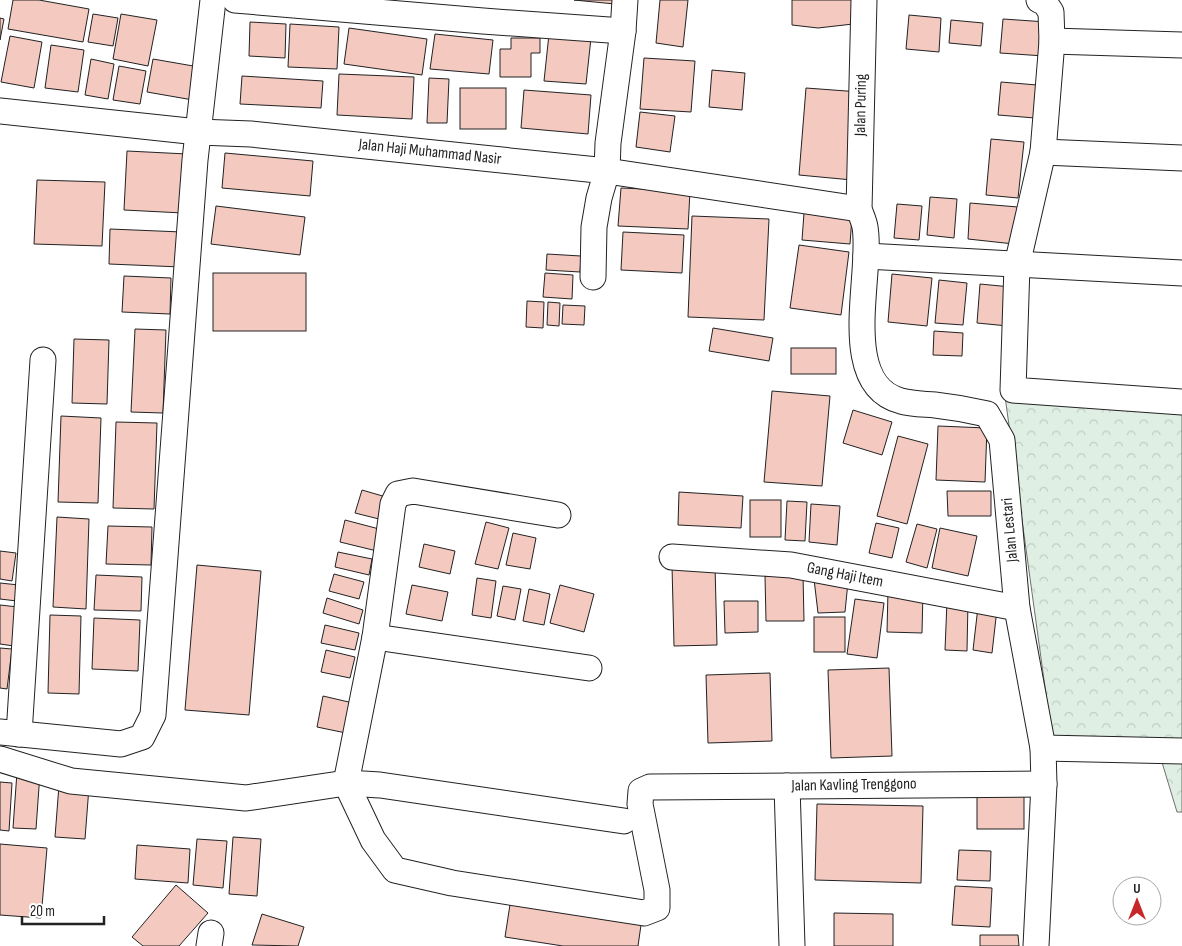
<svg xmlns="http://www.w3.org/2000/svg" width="1182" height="946" font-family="'Sofia Sans Condensed',sans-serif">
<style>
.forest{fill:url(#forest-crowns);stroke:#6f6f6f}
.building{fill:#f3c9c0;stroke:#222}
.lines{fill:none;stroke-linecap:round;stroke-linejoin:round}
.minor-casing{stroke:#222;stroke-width:27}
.minor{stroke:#fff;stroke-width:25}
.labels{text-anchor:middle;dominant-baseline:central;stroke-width:4;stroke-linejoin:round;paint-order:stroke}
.street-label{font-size:16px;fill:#222;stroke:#fff}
</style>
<defs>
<pattern id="forest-crowns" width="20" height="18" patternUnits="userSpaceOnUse" patternTransform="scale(1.25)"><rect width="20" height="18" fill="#e0efe3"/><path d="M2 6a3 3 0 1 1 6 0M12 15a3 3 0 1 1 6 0" fill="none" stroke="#c0cdc2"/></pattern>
</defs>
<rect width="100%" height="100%" fill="#fff"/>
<path class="forest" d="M1004 389 1182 403V812H1177L1158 749 1052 738Z"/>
<g class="building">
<path d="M13 0H39L89 9 83 42 8 29Z"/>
<path d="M574 0H615V4Z"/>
<path d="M660 0H688L683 47 656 43Z"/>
<path d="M792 0H854L853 24 818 28 792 25Z"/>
<path d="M93 14 118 18 113 46 88 42Z"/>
<path d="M121 14 157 20 148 66 113 59Z"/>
<path d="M909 15 941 18 939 52 906 49Z"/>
<path d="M0 18 4 19 0 40Z"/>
<path d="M1003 19 1047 22 1044 56 1000 53Z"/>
<path d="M951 20 983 23 981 46 949 43Z"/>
<path d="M250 22 286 24 285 58 249 56Z"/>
<path d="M290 24 339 27 337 69 288 67Z"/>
<path d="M349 28 427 39 422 75 344 64Z"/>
<path d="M435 34 493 40 489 74 430 69Z"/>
<path d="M549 34 591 38 586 84 544 81Z"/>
<path d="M10 36 42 42 34 88 1 82Z"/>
<path d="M511 38H540V53H531V77H500V49H511Z"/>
<path d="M51 45 84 50 78 92 45 88Z"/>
<path d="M644 58 695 61 691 112 640 109Z"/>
<path d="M91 59 114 64 108 99 85 95Z"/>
<path d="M153 59 199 67 193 100 147 92Z"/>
<path d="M119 66 146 71 140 104 113 100Z"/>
<path d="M712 70 745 73 742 110 709 107Z"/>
<path d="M339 74 414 77 412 119 337 115Z"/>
<path d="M242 76 323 81 321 108 240 104Z"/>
<path d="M429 78 449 79 447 123H427Z"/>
<path d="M1001 82 1037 85 1035 118 998 115Z"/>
<rect x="460" y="88" width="46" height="41"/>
<path d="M806 88 860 92 852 180 799 175Z"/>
<path d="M524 90 591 95 588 134 521 128Z"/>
<path d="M640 112 675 116 670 152 636 147Z"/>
<path d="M991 139 1024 142 1018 198 986 195Z"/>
<path d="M127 151 187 154 183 213 124 210Z"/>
<path d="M225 153 313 161 310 196 222 188Z"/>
<path d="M37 180 105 182 102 246 34 244Z"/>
<path d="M621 188 690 191 688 229 618 226Z"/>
<path d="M930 197 957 199 954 238 927 235Z"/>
<path d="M970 203 1018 207 1014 244 968 239Z"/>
<path d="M897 204 922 206 919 240 894 238Z"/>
<path d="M216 206 305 217 300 255 211 244Z"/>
<path d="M804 213 852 217 850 244 802 240Z"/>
<path d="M692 216 769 219 764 320 688 317Z"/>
<path d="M110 229 182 232 181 267 109 264Z"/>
<path d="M623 232 684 235 682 273 621 270Z"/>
<path d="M799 245 849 252 841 315 790 308Z"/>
<path d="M547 254 581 256 580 272 546 270Z"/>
<rect x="213" y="273" width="93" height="58"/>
<path d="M545 273 573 275 572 299 543 297Z"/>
<path d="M892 274 932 278 927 326 888 322Z"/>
<path d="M124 276 171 278 170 314 122 312Z"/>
<path d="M939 280 967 283 963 325 935 323Z"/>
<path d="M980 284 1011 287 1008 326 977 323Z"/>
<path d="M527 301 544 302 543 328 526 327Z"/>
<path d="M548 302 560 303 559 326 547 325Z"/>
<path d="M563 305 585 306 584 325 562 324Z"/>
<path d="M713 328 773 338 769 361 709 351Z"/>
<path d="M135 329 166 330 163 413 131 412Z"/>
<path d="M934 331 963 333 962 356 933 355Z"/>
<path d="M74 339 109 340 107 404 72 403Z"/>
<rect x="791" y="348" width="45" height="26"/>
<path d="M772 391 830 396 822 486 764 482Z"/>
<path d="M853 410 892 422 882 455 843 443Z"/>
<path d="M61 416 101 418 98 503 58 502Z"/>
<path d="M116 422 157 423 154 509 113 508Z"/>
<path d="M938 426 987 428 985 482 936 480Z"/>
<path d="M898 436 928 444 907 524 877 516Z"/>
<path d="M362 490 386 497 379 519 355 513Z"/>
<path d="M947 491H991V516H948Z"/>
<path d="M679 492 743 496 741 528 678 525Z"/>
<rect x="750" y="500" width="31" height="37"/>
<path d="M787 501 807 502 805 541 785 540Z"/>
<path d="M811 504 840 506 837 545 809 542Z"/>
<path d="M57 517 89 519 86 609 53 607Z"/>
<path d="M345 520 383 530 377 551 340 542Z"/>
<path d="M486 522 509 528 498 569 475 564Z"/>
<path d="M876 523 899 528 892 558 869 553Z"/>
<path d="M917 524 937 529 927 568 906 562Z"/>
<path d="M108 526 152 527 151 565 106 564Z"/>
<path d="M940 528 977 536 968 576 932 568Z"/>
<path d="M513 533 536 538 530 569 506 565Z"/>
<path d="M424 544 455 551 450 574 419 567Z"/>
<path d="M0 551 16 553 12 581 0 579Z"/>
<path d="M338 552 372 559 369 575 335 567Z"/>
<path d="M197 565 261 571 249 715 185 710Z"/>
<path d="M715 565 717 645 674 646 672 566Z"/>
<path d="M334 574 364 582 359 599 329 591Z"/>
<path d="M96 575 142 577 141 611 94 610Z"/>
<path d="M803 575 804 621H766L765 576Z"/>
<path d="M477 578 496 581 491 618 472 615Z"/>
<path d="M814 579 848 582 845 612 818 613Z"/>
<path d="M0 583 19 585 17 601 0 599Z"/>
<path d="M412 585 448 592 442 621 406 614Z"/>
<path d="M560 585 594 594 584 632 550 623Z"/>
<path d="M503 586 521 589 515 620 497 616Z"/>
<path d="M529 589 550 594 544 625 523 621Z"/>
<path d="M888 590 923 591 922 633 887 632Z"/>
<path d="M327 598 363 610 359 624 323 613Z"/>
<path d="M855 599 884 603 877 658 847 654Z"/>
<path d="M724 601H758V632L725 633Z"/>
<path d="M947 601H968L967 651 945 650Z"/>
<path d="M0 605 18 607 14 646 0 644Z"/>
<path d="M978 607 997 609 992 653 973 650Z"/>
<path d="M50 615 81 616 79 694 48 693Z"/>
<rect x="814" y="617" width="31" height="35"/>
<path d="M94 618 140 620 138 671 92 669Z"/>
<path d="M325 625 359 633 355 650 321 643Z"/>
<path d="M0 648 12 649 7 689 0 688Z"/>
<path d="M326 650 355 657 350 678 321 672Z"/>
<path d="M889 668 892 756 831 758 828 670Z"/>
<path d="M770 673 772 741 708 743 706 675Z"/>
<path d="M323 696 353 703 346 733 317 727Z"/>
<path d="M17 772 40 773 36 829 13 828Z"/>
<path d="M0 782 12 783 9 831 0 830Z"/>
<path d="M59 785 89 787 85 839 55 837Z"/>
<rect x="977" y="785" width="47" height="44"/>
<path d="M817 804 923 806 921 883 815 880Z"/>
<path d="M233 837 261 839 257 896 229 894Z"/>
<path d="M197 839 227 841 223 888 193 885Z"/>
<path d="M0 844 47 848 41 918 0 915Z"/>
<path d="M137 845 190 849 188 883 135 879Z"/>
<path d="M959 850 991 851 990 881 957 880Z"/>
<path d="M176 885 208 913 179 946H143L132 937Z"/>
<path d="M955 886 992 888 990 927 952 925Z"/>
<path d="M511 898 642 918 638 946H563L505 937Z"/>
<path d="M834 913 893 914V946H834Z"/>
<path d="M262 914 304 927 298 946 252 945Z"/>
<path d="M980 935H1018L1019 946H980Z"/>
</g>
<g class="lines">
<g class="minor-casing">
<g id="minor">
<path d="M235 0 483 21 623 31"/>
<path d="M864 0 859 209C861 215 864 221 865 227 873 274 837 384 901 401 911 404 924 404 935 405 953 407 970 410 987 414L1002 440 1017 608 1043 748 1044 784 1036 946"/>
<path d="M1039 0 1045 3 1051 12 1052 41 1043 152 1017 265 1013 390 1182 402"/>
<path d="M1052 41 1182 45"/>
<path d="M0 111 198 132 251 134 607 171 859 209"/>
<path d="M1043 152 1182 158"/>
<path d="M866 256 1182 273"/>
<path d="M593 277 594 227 599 198 607 171 608 143 623 31 625 0"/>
<path d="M558 515 413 491 398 494 393 504 375 637 346 783 373 840 395 870 452 883 644 913 657 908V890L640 804 641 791 650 787 1044 784"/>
<path d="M672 557 791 565 1017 608"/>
<path d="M375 637 589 668"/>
<path d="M0 732 121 744 142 737 153 715 195 160 213 0"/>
<path d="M19 734 43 360"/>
<path d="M1043 748 1182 751"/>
<path d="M0 759 71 781 246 798 346 783 380 785 624 821"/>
<path d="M787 786 792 946"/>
<path d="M209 946 211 933"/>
</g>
</g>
<use href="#minor" class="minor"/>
</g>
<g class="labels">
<g class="street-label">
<text transform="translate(861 105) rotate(-89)">Jalan Puring</text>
<text transform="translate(430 152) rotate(6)">Jalan Haji Muhammad Nasir</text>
<text transform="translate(1010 530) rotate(-95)">Jalan Lestari</text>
<text transform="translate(845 575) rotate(11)">Gang Haji Item</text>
<text transform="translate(854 785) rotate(-1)">Jalan Kavling Trenggono</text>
</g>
</g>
<g transform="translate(1137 901)"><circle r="24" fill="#ffffff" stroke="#a7a7a7"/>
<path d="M0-4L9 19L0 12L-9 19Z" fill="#c62828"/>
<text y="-8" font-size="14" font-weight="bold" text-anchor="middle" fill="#222222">U</text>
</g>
<path d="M22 916v8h82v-8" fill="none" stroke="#222222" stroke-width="2.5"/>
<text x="30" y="916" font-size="15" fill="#222222" stroke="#ffffff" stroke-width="4" paint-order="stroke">20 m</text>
</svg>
